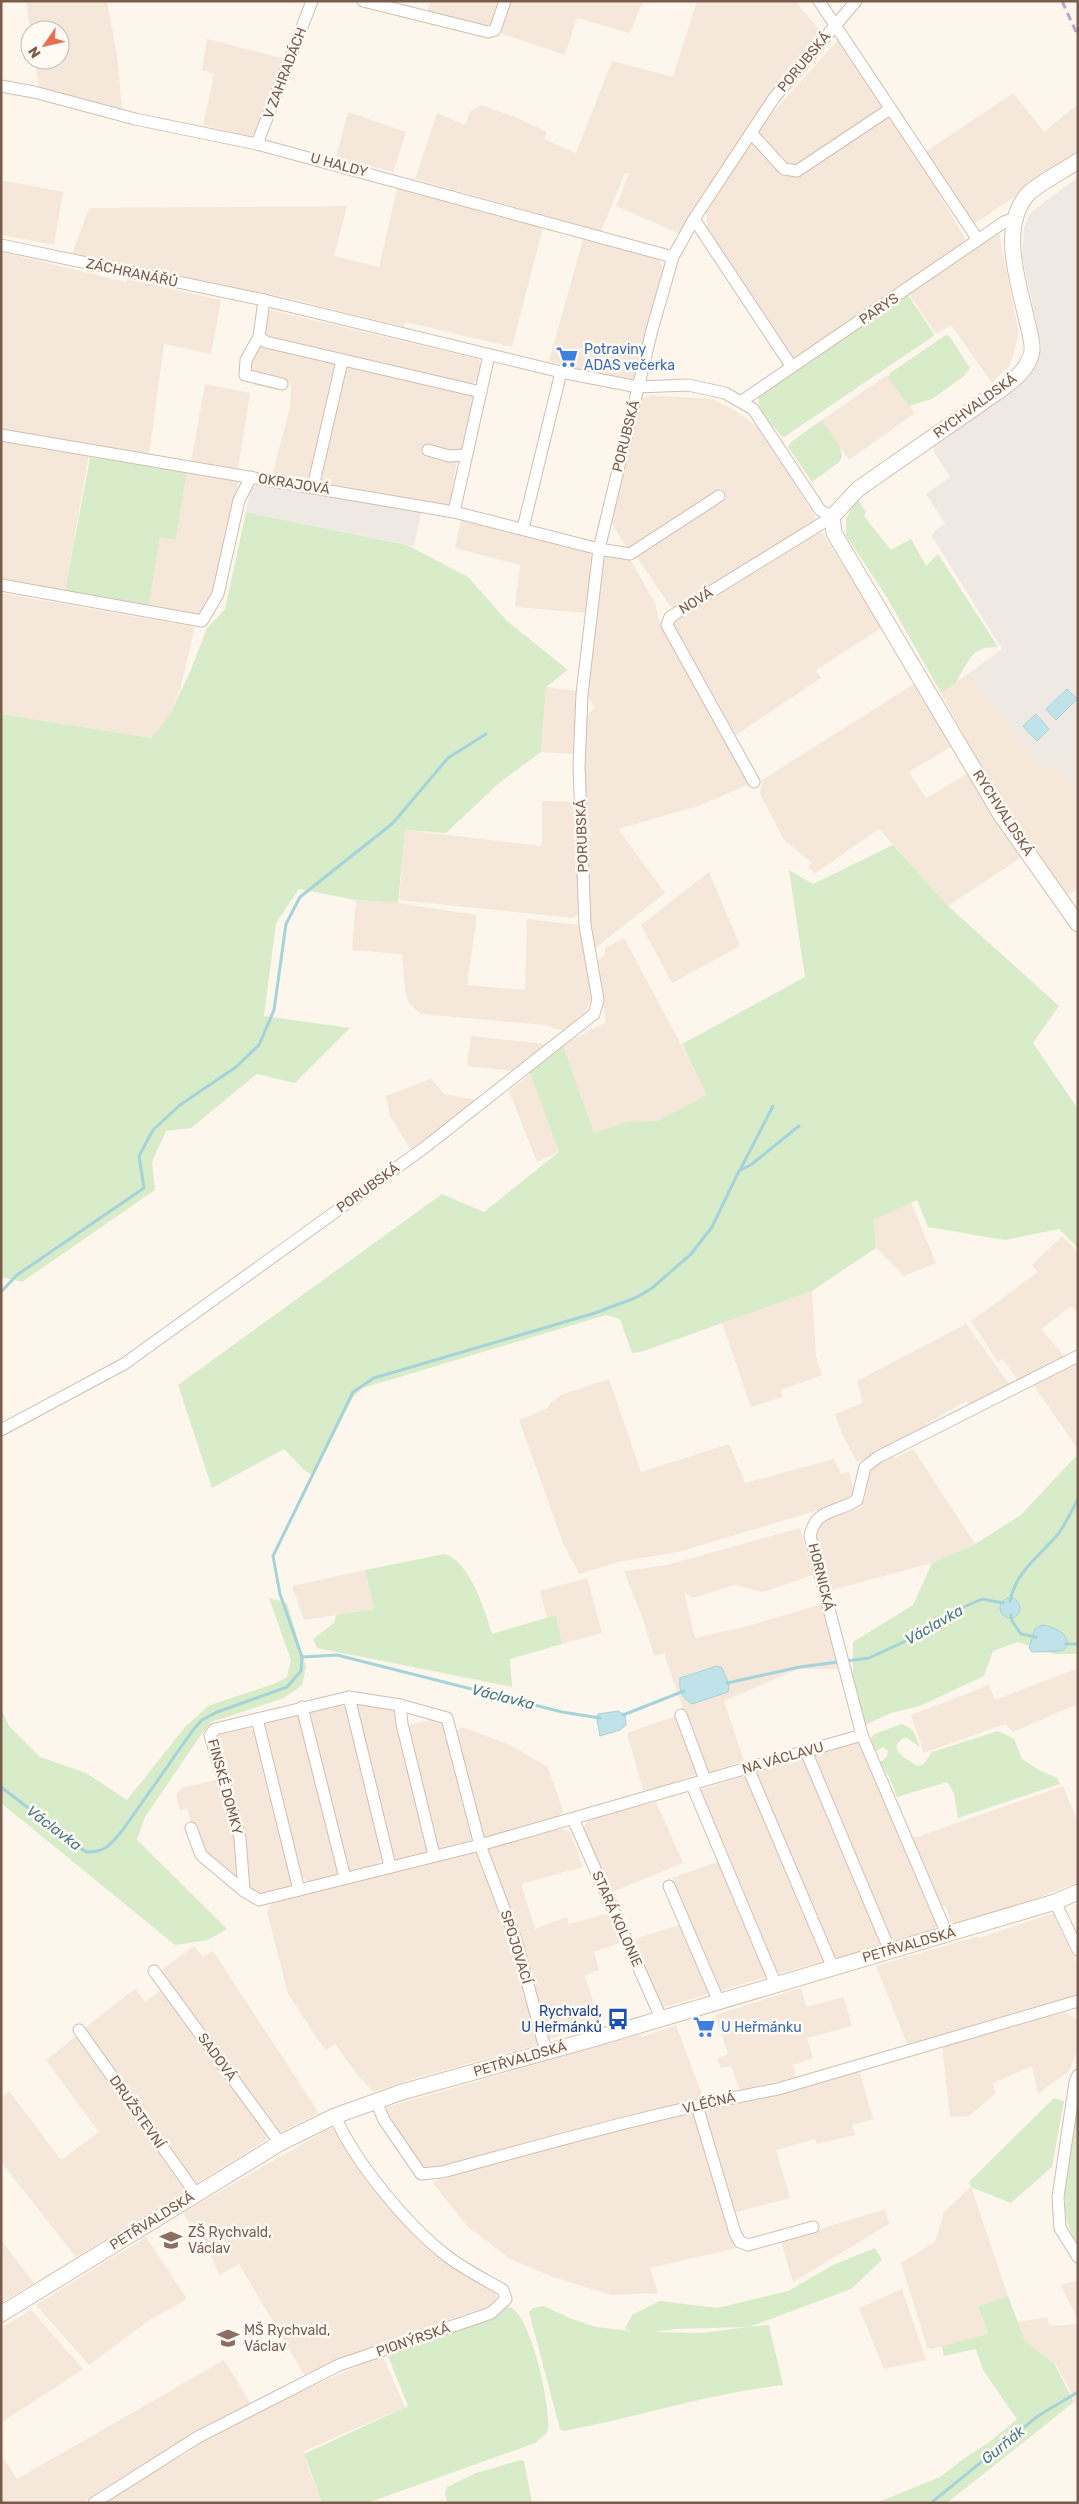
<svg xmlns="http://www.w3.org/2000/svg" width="1079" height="2504" font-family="Rubik,sans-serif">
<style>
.residential{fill:#f5e8da}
.industrial{fill:#efe9e4}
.green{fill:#d8ecc9;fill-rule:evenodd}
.water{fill:#bfe3e8;stroke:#a5d3da}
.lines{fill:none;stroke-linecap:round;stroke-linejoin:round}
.stream{stroke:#a5d3da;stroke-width:3}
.street-casing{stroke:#d1beb0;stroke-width:13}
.secondary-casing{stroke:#d6c0b0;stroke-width:17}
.street{stroke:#fff;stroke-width:11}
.secondary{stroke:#fff;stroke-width:15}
.rail{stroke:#b9a8c9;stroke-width:3;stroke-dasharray:8 5;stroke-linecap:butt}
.labels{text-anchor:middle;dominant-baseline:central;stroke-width:5;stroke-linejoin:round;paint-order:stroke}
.street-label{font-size:14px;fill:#7a5c4d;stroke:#fffaf3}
.shop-label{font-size:14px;fill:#366cbe;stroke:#fffaf3;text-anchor:start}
.transit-label{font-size:14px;fill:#164399;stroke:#fffaf3;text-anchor:end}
.education-label{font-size:14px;fill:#785e54;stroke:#fffaf3;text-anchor:start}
.water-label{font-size:15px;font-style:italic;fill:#437c86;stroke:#fffaf3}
</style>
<rect width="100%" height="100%" fill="#fdf6ec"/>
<g class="residential">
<path d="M26 1H107L117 55 122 109 39 89 35 60H60V30H30Z"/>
<path d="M431 1H504L492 27 427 13Z"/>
<path d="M509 1H643L630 33 577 18 565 55 500 33Z"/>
<path d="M697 1H795L822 33 752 119 680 234 616 206 629 174 625 173 601 231 415 179 437 113 465 125 470 112 481 105 515 117 547 132 544 139 576 153 612 61 673 77Z"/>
<path d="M840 38 908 140 966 240 894 295 879 302 794 359 787 356 707 233 706 209 756 131Z"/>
<path d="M207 39 286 59 254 137 203 125 214 74 202 70Z"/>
<path d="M1013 93 1044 132 1078 104V153L973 225 925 152Z"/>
<path d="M348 112 406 132 393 172 336 157Z"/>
<path d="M1 180 63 192 54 245 1 235Z"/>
<path d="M397 188 543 227 512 347 406 322 404 327 284 297 214 286 72 254 89 208 347 206 334 256 379 267Z"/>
<path d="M999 233 1019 334 1010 365 992 383 951 325 936 334 909 294Z"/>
<path d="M584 236 657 257 663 266 635 379 601 375 549 361Z"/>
<path d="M1 252 126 282 127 279 221 300 211 354 164 344 149 455 1 430Z"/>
<path d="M266 309 478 359 482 364 478 381 470 384 261 336Z"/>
<path d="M261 345 333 363 336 368 312 475 306 481 272 475 290 408 291 383 250 374 255 348Z"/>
<path d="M350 366 468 391 475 397 464 449 457 460 450 505 322 483 319 479 345 369Z"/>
<path d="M887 375 915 413 849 460 822 420Z"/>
<path d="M205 384 250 393 238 470 191 462Z"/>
<path d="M650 395 713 399 736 411 762 430 818 522 708 589 704 588 675 608 670 606 636 556 628 550 610 520 640 400Z"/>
<path d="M1 438 89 454 65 591 1 580Z"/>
<path d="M187 471 239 479 216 596 198 619 148 610 160 538 176 540Z"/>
<path d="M461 519 589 551 593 559 587 613 515 607 520 565 455 548Z"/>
<path d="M819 528 883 627 816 670 821 678 736 735 692 658 670 624Z"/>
<path d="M604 553 630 559 655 603 659 620 750 784 698 806 618 829 665 893 594 949 589 925 584 839 592 836 585 813V716L595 708 587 695Z"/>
<path d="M1 593 195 627 180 690 169 716 151 738 1 714Z"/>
<path d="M969 673 1043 770 1055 761 1078 791V888L1066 897 1000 804 941 693Z"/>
<path d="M917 682 954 745 909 772 926 798 969 773 999 826 1022 857 948 906 879 829 814 874 808 866 812 863 784 840 760 794 762 780Z"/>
<path d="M546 687 578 691 573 754 541 752Z"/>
<path d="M542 801 575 802 579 913 573 918 399 900 405 830 542 846Z"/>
<path d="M709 872 740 946 672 983 641 925Z"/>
<path d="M356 900 398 903 477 915 467 985 525 990 527 919 580 925 592 998 585 1012 563 1031 545 1025 421 1014 409 1003 405 991 402 954 352 950Z"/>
<path d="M624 938 708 1095 657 1121 627 1122 594 1133 563 1045 606 1022 597 961 605 955V948Z"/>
<path d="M471 1036 546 1044 514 1071 467 1066Z"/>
<path d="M531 1073 559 1152 537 1162 509 1091Z"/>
<path d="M431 1079 444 1094 476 1100 411 1150 390 1116 386 1096Z"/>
<path d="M911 1202 936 1263 904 1276 876 1248 872 1220Z"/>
<path d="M1062 1236 1078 1252V1314L1071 1306 1041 1329 1065 1357 1019 1382 1003 1359 998 1362 971 1321 1038 1272 1032 1265Z"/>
<path d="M812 1291 816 1356 822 1375 781 1390 783 1397 751 1407 722 1323Z"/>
<path d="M966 1324 1010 1385 971 1405 966 1401 926 1424 927 1428 857 1462 841 1432 835 1414 863 1403 857 1381Z"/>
<path d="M1078 1361V1447L1077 1448 1033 1384Z"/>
<path d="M609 1379 641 1472 729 1444 745 1483 834 1459 841 1474 849 1472 855 1494 849 1501 678 1552 618 1562 579 1574 563 1543 519 1420 548 1408 551 1402 561 1395Z"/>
<path d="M913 1449 975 1544 932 1563 828 1591 816 1534 820 1522 861 1507 866 1496 865 1481 870 1469 893 1456 895 1458Z"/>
<path d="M800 1528 813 1575 763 1592 735 1585 692 1598 684 1592 695 1638 748 1626 822 1604 840 1669H798L724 1701 744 1761 705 1774 664 1653 654 1656 644 1622 624 1571 667 1565Z"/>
<path d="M365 1570 374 1609 304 1620 292 1586Z"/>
<path d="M587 1578 602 1633 562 1644 556 1616 547 1618 540 1591Z"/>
<path d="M1078 1668V1704L1013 1732 1005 1724 924 1753 911 1715 989 1685 995 1700Z"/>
<path d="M363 1701 394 1707 429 1852 398 1860 391 1856 353 1708Z"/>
<path d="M337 1702 346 1708 383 1858 376 1866 351 1872 346 1869 307 1716 312 1708Z"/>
<path d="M299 1711 340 1871 338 1876 309 1883 301 1876 261 1726 264 1720Z"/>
<path d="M679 1715 700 1773 644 1793 627 1733Z"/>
<path d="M437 1718 446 1729 472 1833 471 1840 467 1842 435 1850 405 1726Z"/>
<path d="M248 1727 255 1732 294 1883 288 1888 259 1895 248 1885 243 1866 248 1859 215 1736Z"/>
<path d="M462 1727 512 1746 548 1767 563 1811 558 1819 488 1837 482 1836 456 1732Z"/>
<path d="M859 1741 937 1922 936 1927 930 1931 892 1941 812 1754Z"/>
<path d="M804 1758 884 1944 834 1959 754 1773Z"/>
<path d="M747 1775 824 1961 778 1974 700 1790Z"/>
<path d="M219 1779 236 1840 240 1879 237 1880 204 1853 196 1842 187 1808 180 1810 176 1795 182 1788Z"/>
<path d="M1063 1786 1078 1822V1882L1025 1903 951 1923 946 1907 939 1904 911 1839Z"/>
<path d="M656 1802 683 1863 612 1892 583 1829 589 1817Z"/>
<path d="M560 1829 570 1832 583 1867 521 1884 535 1929 567 1917 569 1924 610 1913 622 1942 594 1952 599 1970 585 1975 600 2023 548 2040 488 1850 489 1847Z"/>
<path d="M475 1851 479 1853 511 1944 540 2044 412 2079 373 2092 356 2073 335 2044 325 2050 288 1994 267 1911 272 1903Z"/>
<path d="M722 1860 769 1976 720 1991 672 1878Z"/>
<path d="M1053 1913 1078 1966V1997L909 2049 876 1966 978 1936 979 1938Z"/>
<path d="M682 1924 712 1993 662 2008 632 1940Z"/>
<path d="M194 1946 203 1957 213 1951 319 2113 279 2133 160 1971Z"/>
<path d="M801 1988 806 2007 844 1997 852 2026 807 2038 813 2058 793 2065 797 2081 779 2085 775 2081 740 2091 731 2066 721 2068 717 2059 728 2054 715 2015Z"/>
<path d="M135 1989 145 2002 163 1989 269 2138 194 2185 82 2030Z"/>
<path d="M1065 2012 1078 2020V2049L1069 2071 1038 2094 1032 2066 993 2083 995 2094 969 2116 950 2117 942 2045Z"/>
<path d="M676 2025 704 2100 431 2170 419 2165 388 2119 384 2108 638 2035 643 2037Z"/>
<path d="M79 2034 189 2188 76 2257 1 2162V2098L9 2091 61 2160 99 2132 46 2060Z"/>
<path d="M859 2070 873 2119 852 2125 855 2135 817 2144 815 2139 776 2150 790 2198 733 2213 704 2109Z"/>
<path d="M691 2111 696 2115 737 2248 650 2268 658 2293 611 2295 553 2277 510 2259 467 2226 432 2182 516 2157Z"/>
<path d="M335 2128 380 2194 413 2235 451 2265 494 2290 497 2296 495 2304 395 2338 305 2376 239 2264 219 2275 211 2255 183 2213 328 2129Z"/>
<path d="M971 2187 1008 2296 978 2306 988 2334 931 2349 927 2347 901 2263 935 2242 944 2212Z"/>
<path d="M885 2209 889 2224 793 2282 781 2241Z"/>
<path d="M146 2237 187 2299 148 2321 89 2365 36 2305Z"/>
<path d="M1 2240 34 2283 1 2303Z"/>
<path d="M1078 2280V2317H1076L1061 2285Z"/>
<path d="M902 2289 926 2360 884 2369 859 2308Z"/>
<path d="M31 2310 83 2369 1 2423V2328Z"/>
<path d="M1047 2317 1050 2326 1078 2324V2410L1069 2388 1055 2363 1025 2341 1018 2322Z"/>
<path d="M382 2355 405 2407 304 2451 306 2462 322 2503H101L169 2462 192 2451 190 2448 275 2403Z"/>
<path d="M224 2360 251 2404 149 2461 82 2503H1V2454L17 2479Z"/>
</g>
<g class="industrial">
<path d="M1078 177V791L1055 762 1043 771 969 673 1002 649 932 536 934 531 945 524 926 494 950 477 934 452V445L1028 378 1042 349 1022 255 1024 227 1030 213Z"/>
<path d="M263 482 422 509 414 546 246 512 250 489Z"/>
</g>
<g class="green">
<path d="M908 295 934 334 932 337 784 437 781 436C773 425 753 407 760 394Z"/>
<path d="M946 335 950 337 970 368 963 377 932 399 909 406 888 378 890 373Z"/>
<path d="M822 420 840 446 842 457 839 462 812 482 788 447 791 442Z"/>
<path d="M90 457 187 471 176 540 160 538 148 610 65 591Z"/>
<path d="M857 498 866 512 864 516 891 550 911 539 926 566 938 554 998 647 984 648 974 653 963 669 956 683 941 693 886 596 846 535V519Z"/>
<path d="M246 512 407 545 468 577 507 621 568 670 546 687 541 752 499 783 446 833 405 830 398 903 356 900 299 889 276 923 264 1016 350 1028 295 1083 257 1074 191 1128 166 1131 152 1162 155 1190 22 1282 1 1277V714L151 738 169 716 190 672 207 628 225 609Z"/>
<path d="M893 845 948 906 1059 1006 1033 1043 1078 1109V1248L1059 1229 1005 1240 928 1227 917 1200 873 1220 876 1248 812 1291 644 1351 632 1353 620 1319 606 1315 363 1388 353 1397 313 1476 304 1470 284 1449 212 1488 178 1385 442 1194 484 1212 559 1152 529 1070 563 1045 594 1133 627 1122 657 1121 707 1095 682 1044 805 977 789 870 813 884Z"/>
<path d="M1078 1454V1654H1054L1018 1642 993 1651 984 1676 920 1706 891 1713 865 1725 853 1687V1642L913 1605 932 1563 975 1544 1021 1515Z"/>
<path d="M444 1554C469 1559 485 1611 492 1634L556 1615 562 1644 510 1659 512 1687 317 1648 313 1639 334 1623 336 1615 374 1609 365 1570Z"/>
<path d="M269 1598 287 1603 306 1667 302 1685 284 1698 212 1722 203 1732 145 1817 137 1840 227 1929 208 1940 175 1945 1 1803V1708L9 1726 40 1757 86 1773 127 1800 186 1726 208 1706 276 1683 287 1677 291 1660Z"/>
<path d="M902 1724 913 1730 920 1747 905 1737C883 1751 910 1759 917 1766L923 1765 932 1752 998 1731 1014 1739 1022 1759 1039 1770 1057 1778 1060 1784 958 1818 954 1793 947 1782 897 1797 889 1777 880 1762 887 1757 888 1751 883 1747 875 1752 871 1738 874 1734Z"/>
<path d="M1054 2098 1064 2101 1052 2167 1011 2203 971 2187 969 2182Z"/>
<path d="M1078 2099V2242C1051 2216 1073 2134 1078 2099Z"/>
<path d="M875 2248 882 2260 851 2289 749 2327 769 2325 783 2385C708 2394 638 2417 564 2431L560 2429 529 2312 533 2308 544 2306 569 2318 596 2327 631 2331 625 2329 632 2315 660 2301 717 2308 788 2291 833 2265ZM748 2327 702 2333 654 2332 675 2329Z"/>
<path d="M1008 2296 1025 2341 1054 2363 1074 2402 947 2503H876L940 2477 966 2457 987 2444 1017 2419 983 2370 976 2349 944 2356 942 2346 988 2334 978 2306Z"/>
<path d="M509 2307C530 2310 554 2415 547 2433L535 2443 367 2503H322L304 2454 408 2406 388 2356Z"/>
<path d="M521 2460 524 2461 532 2503H447L445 2492 447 2487 476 2473Z"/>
</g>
<g class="water">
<path d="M1067 689 1077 699 1056 720 1046 709Z"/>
<path d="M1036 714 1049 729 1037 741 1023 726Z"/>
<circle cx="1010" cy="1608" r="10"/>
<path d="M1042 1625C1055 1628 1065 1630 1068 1645L1062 1651 1032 1652 1029 1648 1035 1629Z"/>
<path d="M717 1666 722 1668 729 1684 728 1692 692 1704C681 1697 679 1690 680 1678Z"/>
<path d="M618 1711 625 1715 626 1725 620 1730 600 1736 597 1720 598 1714Z"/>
</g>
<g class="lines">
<g class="stream">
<path d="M740 1170 773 1106"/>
<path d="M1 1292 17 1275 144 1188 139 1156 153 1130 180 1105 236 1067 259 1045 274 1010 286 924 300 897 393 823 448 758 486 734"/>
<path d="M1010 1601C1016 1571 1040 1556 1059 1533 1066 1523 1072 1510 1078 1499"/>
<path d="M1011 1615 1012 1621 1021 1634 1036 1637"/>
<path d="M1066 1644H1078"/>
<path d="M302 1657 280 1594 273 1556 353 1392 374 1378 595 1313 635 1298 651 1289 691 1254 712 1227 739 1171 752 1164 799 1126"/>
<path d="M727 1683 800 1667 869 1658 923 1633 948 1614 982 1599 1003 1603"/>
<path d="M623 1715 684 1691"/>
<path d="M1 1787 86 1852C106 1852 109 1846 122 1831L193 1730 202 1720 217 1712 287 1687 301 1671 302 1657 337 1655 562 1712 600 1718"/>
<path d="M931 2503 1038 2416 1078 2392"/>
</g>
<g class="street-casing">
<g id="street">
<path d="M363 1 488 32 495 30 505 1"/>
<path d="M819 1 978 240"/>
<path d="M1 86 34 92 135 119 257 144 673 257"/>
<path d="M751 133 784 169 797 171 890 109"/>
<path d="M257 144 312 1"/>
<path d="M694 219 792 367"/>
<path d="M1 245 264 300 561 372 638 387 688 385 725 393 753 409 820 510 832 517 670 617 667 625 754 782"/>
<path d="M264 300 259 337 266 342 481 392"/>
<path d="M259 337 246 360 245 375 282 384"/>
<path d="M742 401 1004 222 1016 217"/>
<path d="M1 435 454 512 599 549 630 554 719 496"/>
<path d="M428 450 449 456 466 455"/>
<path d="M313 487 342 361"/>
<path d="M454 512 489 355"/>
<path d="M523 528 561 372"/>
<path d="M1 585 202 621 218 594 239 500 251 477"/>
<path d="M1 1430 124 1364 424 1148 594 1014 598 1000 585 925 579 766 582 694 599 549 652 330 673 257 694 219 774 98 856 1"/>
<path d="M349 1697 390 1866"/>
<path d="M400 1705 402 1724 434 1855"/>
<path d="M302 1707 345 1878"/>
<path d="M681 1715 705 1780"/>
<path d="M257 1719 215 1729 210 1735 240 1838 244 1891 259 1900 480 1845 862 1735"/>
<path d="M806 1751 890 1951"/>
<path d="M748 1768 833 1968"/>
<path d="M692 1785 776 1985"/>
<path d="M573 1819 661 2018"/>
<path d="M191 1828 201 1855 244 1891"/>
<path d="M669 1886 719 2002"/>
<path d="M299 1890 257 1719 349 1697 400 1705 447 1718 480 1845 516 1940 546 2052"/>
<path d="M1055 1902 1078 1950"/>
<path d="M947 1934 862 1735 810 1536C816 1508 835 1514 857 1500L865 1467 878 1457 1078 1356"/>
<path d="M154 1971 280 2143"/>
<path d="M79 2030 196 2194"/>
<path d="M1078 2075 1075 2082 1058 2197 1060 2228 1078 2257"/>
<path d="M376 2101 384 2120 421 2174 442 2172C553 2142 664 2110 778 2089L1078 2001"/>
<path d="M697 2106 735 2233 740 2242 748 2245 813 2227"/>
<path d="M94 2503 198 2437 339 2365 491 2313 506 2299 503 2290C484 2279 464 2269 447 2256 407 2225 354 2161 335 2116"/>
</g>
</g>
<g class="secondary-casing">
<g id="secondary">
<path d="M1078 161C1065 170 1036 185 1027 195 999 229 1019 284 1027 321 1029 330 1033 342 1032 351 1029 370 1010 383 996 393L858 489 832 517 834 533 1001 815 1078 924"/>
<path d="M1 2314 280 2143 335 2116 402 2092 593 2039 1055 1902 1078 1892"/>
</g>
</g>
<use href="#street" class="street"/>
<use href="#secondary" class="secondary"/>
<path class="rail" d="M1062 1 1078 36"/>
</g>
<defs>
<g id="supermarket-bare" transform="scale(1.725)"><path d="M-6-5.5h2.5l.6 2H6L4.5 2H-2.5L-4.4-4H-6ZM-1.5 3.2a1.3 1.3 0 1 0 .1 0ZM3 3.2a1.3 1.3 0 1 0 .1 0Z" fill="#3f7fe0" stroke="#fffaf3" stroke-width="2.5" paint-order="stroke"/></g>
<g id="bus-bare" transform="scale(1.725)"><path d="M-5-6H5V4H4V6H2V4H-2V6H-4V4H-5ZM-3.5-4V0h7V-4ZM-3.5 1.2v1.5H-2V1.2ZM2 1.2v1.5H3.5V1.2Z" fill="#1a4fb4" stroke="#fffaf3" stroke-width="2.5" paint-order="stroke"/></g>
<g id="school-bare" transform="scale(1.725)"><path d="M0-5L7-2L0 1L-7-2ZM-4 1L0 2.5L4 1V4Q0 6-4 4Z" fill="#8d6e63" stroke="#fffaf3" stroke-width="2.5" paint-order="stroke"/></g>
</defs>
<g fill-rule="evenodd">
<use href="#supermarket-bare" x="567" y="357"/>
<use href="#bus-bare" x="618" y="2019"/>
<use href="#supermarket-bare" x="704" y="2027"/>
<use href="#school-bare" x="171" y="2240"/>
<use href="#school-bare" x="228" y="2338"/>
</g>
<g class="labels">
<g class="street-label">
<text transform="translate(804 62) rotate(-50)">PORUBSKÁ</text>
<text transform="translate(285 73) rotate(-69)">V ZAHRADÁCH</text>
<text transform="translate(339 165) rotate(15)">U HALDY</text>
<text transform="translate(132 273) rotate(12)">ZÁCHRANÁŘŮ</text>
<text transform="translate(879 309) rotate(-34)">PARYS</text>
<text transform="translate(975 406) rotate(-36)">RYCHVALDSKÁ</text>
<text transform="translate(626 436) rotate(-76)">PORUBSKÁ</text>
<text transform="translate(294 484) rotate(9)">OKRAJOVÁ</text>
<text transform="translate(696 601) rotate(-32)">NOVÁ</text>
<text transform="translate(1003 813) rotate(57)">RYCHVALDSKÁ</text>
<text transform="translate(582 836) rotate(-92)">PORUBSKÁ</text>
<text transform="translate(368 1188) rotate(-36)">PORUBSKÁ</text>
<text transform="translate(821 1577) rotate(76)">HORNICKÁ</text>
<text transform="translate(783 1758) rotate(-16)">NA VÁCLAVU</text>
<text transform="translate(225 1787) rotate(75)">FINSKÉ DOMKY</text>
<text transform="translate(617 1919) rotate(66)">STARÁ KOLONIE</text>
<text transform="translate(909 1945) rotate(-16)">PETŘVALDSKÁ</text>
<text transform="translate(516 1947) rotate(73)">SPOJOVACÍ</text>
<text transform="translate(217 2057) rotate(54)">SADOVÁ</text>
<text transform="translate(520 2059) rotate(-16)">PETŘVALDSKÁ</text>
<text transform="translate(709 2103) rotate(-13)">VLÉČNÁ</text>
<text transform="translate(137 2112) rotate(55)">DRUŽSTEVNÍ</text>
<text transform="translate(152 2221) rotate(-32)">PETŘVALDSKÁ</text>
<text transform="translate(413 2340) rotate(-19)">PIONÝRSKÁ</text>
</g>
<g class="shop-label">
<text x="584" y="349">Potraviny<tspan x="584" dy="16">ADAS večerka</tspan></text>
<text x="721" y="2027">U Heřmánku</text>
</g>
<g class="transit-label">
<text x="602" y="2011">Rychvald,<tspan x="602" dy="16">U Heřmánků</tspan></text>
</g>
<g class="education-label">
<text x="188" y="2232">ZŠ Rychvald,<tspan x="188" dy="16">Václav</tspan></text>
<text x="244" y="2330">MŠ Rychvald,<tspan x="244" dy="16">Václav</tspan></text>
</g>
<g class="water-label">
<text transform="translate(934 1625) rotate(-30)">Václavka</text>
<text transform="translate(503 1697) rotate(14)">Václavka</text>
<text transform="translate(54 1828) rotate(37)">Václavka</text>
<text transform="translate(1003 2445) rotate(-39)">Gurňák</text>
</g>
</g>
<rect width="1079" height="2504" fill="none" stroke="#7a5c4d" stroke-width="5"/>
<g transform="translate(45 45) rotate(236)"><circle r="24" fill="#fffaf3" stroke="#cabbb1"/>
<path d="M0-4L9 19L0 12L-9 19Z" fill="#e76f51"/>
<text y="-8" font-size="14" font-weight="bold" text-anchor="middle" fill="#7a5c4d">N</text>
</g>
</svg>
